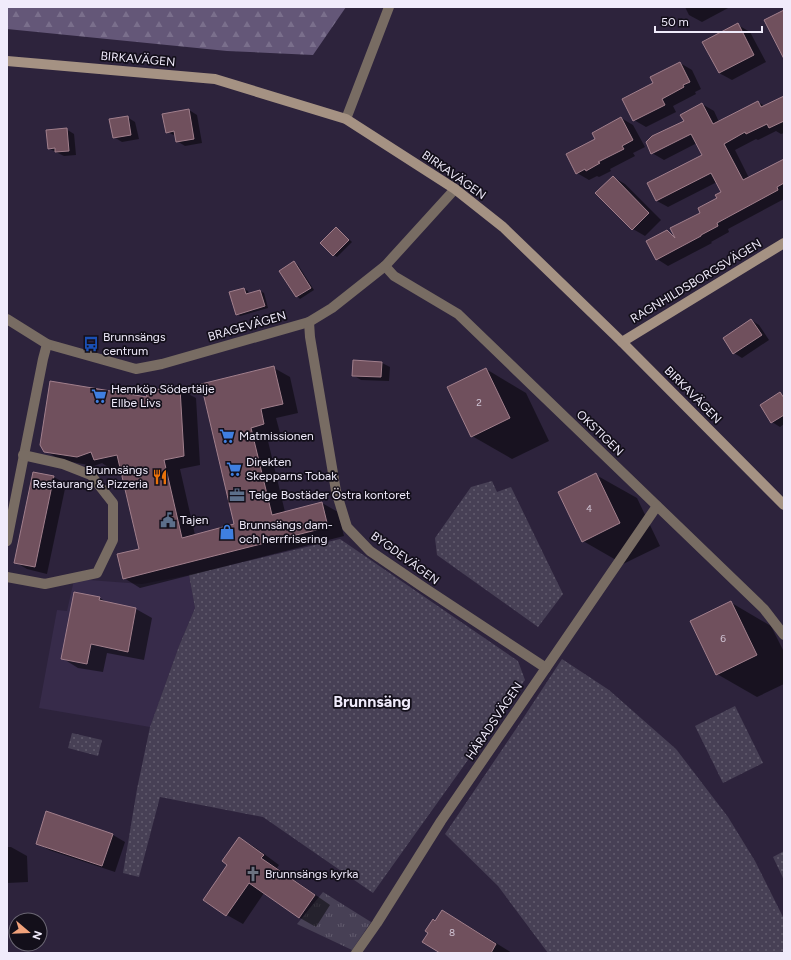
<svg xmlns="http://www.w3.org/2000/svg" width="791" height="960" font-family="Figtree,sans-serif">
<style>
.built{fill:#372b4a}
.grass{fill:url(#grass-tufts)}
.forest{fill:url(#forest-firs)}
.park{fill:url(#park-dots)}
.shadow{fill:#0007}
.building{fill:#70505d;stroke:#a17f8c}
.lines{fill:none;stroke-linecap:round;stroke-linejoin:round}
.street{stroke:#786c63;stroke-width:10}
.secondary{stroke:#a59283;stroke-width:10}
.labels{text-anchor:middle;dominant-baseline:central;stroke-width:3.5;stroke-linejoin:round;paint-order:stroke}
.number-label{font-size:10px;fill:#d0c4d4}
.street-label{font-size:12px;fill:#f0ebfb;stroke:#130f1a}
.poi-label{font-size:12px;fill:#f0ebfb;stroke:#130f1a;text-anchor:start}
.district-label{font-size:16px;font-weight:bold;fill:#f0ebfb;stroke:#130f1a}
</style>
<defs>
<pattern id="grass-tufts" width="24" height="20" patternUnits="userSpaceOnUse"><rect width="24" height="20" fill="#474055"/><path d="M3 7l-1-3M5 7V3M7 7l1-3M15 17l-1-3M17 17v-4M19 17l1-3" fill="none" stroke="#625c6e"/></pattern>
<pattern id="forest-firs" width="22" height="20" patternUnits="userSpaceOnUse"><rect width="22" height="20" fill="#645778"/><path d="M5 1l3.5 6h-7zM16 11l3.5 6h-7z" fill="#7a6f8c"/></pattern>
<pattern id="park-dots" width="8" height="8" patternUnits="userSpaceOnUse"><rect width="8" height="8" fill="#474055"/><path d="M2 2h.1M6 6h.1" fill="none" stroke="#625c6e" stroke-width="1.8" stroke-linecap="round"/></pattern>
</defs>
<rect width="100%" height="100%" fill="#2d233c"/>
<path class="built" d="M189 575 195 608 179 646 150 727 39 708 57 610 67 611 74 580H89L142 584Z"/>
<path class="grass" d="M323 892 371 922 352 950 297 924Z"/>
<path class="forest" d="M7 7H346L313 55 227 51 7 29Z"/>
<g class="park">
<path d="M492 481 497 492 511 487 563 594 538 627 437 555 435 538 471 487Z"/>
<path d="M340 539 518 661 525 680 373 893 263 817 160 797 139 877 123 873 137 789 150 727 179 646 195 608 189 575Z"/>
<path d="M562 659 609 690 676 749 728 817 755 861 784 919V953H548L498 886 445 834 520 723Z"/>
<path d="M735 706 763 763 723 783 695 726Z"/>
<path d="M72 733 102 740 98 756 68 748Z"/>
<path d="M784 851V880L773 857Z"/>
</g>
<g class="shadow">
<path d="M685 7H730L702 22 689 15Z"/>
<path d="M738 25 750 32 766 62 732 80 719 73Z"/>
<path d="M680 63 692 70 701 89 695 92 696 94 673 106 676 112 646 127 634 120 655 84Z"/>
<path d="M784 97V133L781 134 776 131 758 140 756 139 735 150 749 178 784 160V199L728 229 729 232 711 242 712 243 668 266 657 259 667 231 675 236 719 199 722 193 717 182 668 207 657 201 648 184 703 156 697 143 664 160 652 153 702 104 714 111 719 122 758 102 765 106Z"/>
<path d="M189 110 197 115 202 143 185 146 177 141 176 136 167 132Z"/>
<path d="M127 117 135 122 139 139 122 142 114 137Z"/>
<path d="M621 118 633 125 645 147 633 153 635 156 610 169 611 171 599 177 597 176 589 180 577 173 596 139Z"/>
<path d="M66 129 74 134 76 155 64 156 48 148Z"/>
<path d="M613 177 625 184 661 220 645 236 633 229Z"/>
<path d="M336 228 340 231 352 242 337 257 334 255Z"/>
<path d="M294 262 298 265 314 290 300 299 297 296Z"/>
<path d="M244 289 248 291 249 294 260 291 264 293 268 308 240 316 237 314 230 293Z"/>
<path d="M751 320 759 325 769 340 742 358 734 353Z"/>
<path d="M382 363 390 367 389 381 361 380 353 375Z"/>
<path d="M274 368 290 377 298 413 276 418 280 433 267 437 285 512 322 503 338 512 344 536 140 588 124 578 140 549 121 466 111 469 102 463 94 466 61 460 45 451 149 399 179 389 196 398 200 465 180 469 195 535 235 525 202 385Z"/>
<path d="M486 369 526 393 549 441 512 459 472 436Z"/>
<path d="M780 393 784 396V424L780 427 772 422Z"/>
<path d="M596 475 637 498 660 546 623 564 583 541Z"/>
<path d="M54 477 66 484 47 574 27 569 15 562Z"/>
<path d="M100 598 108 603 136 609 152 618 144 660 107 653 103 672 78 668 62 658Z"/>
<path d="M730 602 771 626 784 652V684L757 697 717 674Z"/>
<path d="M113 835 125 842 115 872 49 850 37 843Z"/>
<path d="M240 838 256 848 279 865 277 868 330 905 316 927 300 918 264 893 243 924 227 915 204 899 228 865Z"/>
<path d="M7 847H11L27 856 28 882 7 883Z"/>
<path d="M443 911 483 935 512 953H442L436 922Z"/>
</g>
<g class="building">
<path d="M784 10V59L764 20Z"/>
<path d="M738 23 754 55 719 73 702 42Z"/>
<path d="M680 62 690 82 683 85 684 87 662 99 665 105 633 121 622 99 653 83 650 77Z"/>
<path d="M784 96V121L769 128 767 124 746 134 745 132 724 144 743 180 784 159V183L777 187 778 190 717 223 718 226 701 235V236L656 260 646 241 667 230 675 238 670 228 700 213 698 208 717 198 715 195 721 192 711 173 656 201 647 183 702 155 691 134 651 154 646 142 652 136 684 121 680 115 702 103 713 124 758 101 761 107Z"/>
<path d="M189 109 194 139 176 142 174 131 166 133 162 114Z"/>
<path d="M128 116 131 135 113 138 109 119Z"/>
<path d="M621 117 633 140 622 146 624 149 598 162 600 163 586 171 585 169 576 174 566 154 595 139 592 133Z"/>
<path d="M67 128 69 151 55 152V148L48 149 46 130Z"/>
<path d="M613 176 649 213 632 230 595 193Z"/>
<path d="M336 227 349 240 333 256 320 243Z"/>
<path d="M294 261 311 288 296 297 279 271Z"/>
<path d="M244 288 246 294 260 290 265 306 236 315 229 292Z"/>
<path d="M751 319 762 335 733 354 723 338Z"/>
<path d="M353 360 382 362 381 377 352 376Z"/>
<path d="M274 366 283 404 261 409 264 424 251 428 272 515 322 502 328 527 123 579 117 554 139 549 117 455 94 460 91 452 77 457 44 452 40 445 50 381 147 397 145 390 180 388 184 456 164 460 182 538 234 524 201 384Z"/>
<path d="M486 368 510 418 471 437 447 387Z"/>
<path d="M780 392 784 398V415L771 423 760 405Z"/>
<path d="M33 472 54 476 35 567 14 563Z"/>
<path d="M596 473 620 523 582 542 558 492Z"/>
<path d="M74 592 100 597 99 600 136 608 128 652 91 644 87 664 61 659Z"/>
<path d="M731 601 757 655 716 675 690 621Z"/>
<path d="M46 811 113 834 102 866 36 844Z"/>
<path d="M239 837 264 855 261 858 315 895 299 918 249 883 226 916 203 900 227 865 222 861Z"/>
<path d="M442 910 496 944 491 953H440L422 942 428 933 425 931 433 919 435 921Z"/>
</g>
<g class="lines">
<g class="street">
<path d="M346 119 389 7"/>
<path d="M385 266 394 276 458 314 764 609 784 635"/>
<path d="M7 319 47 344 136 369 162 364 309 322 332 308 385 266 455 189"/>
<path d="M309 322 310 337 336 491 347 527 370 551 423 587 546 668"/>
<path d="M7 541 43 359 47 344"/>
<path d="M7 577 45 584 97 573 113 540V503L91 475 63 464 23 455"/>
<path d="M356 953 377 923 441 821 657 506"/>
</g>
<g class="secondary">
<path d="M7 61 215 79 346 119 455 189 503 227 622 342 784 505"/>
<path d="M622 342 784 243"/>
</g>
</g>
<defs>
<g id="bus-bare" transform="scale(1.2)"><path d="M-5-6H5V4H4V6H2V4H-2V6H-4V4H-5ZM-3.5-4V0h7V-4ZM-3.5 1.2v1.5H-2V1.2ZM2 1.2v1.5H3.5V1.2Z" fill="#1a4fb4" stroke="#130f1a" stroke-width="2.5" paint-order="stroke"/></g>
<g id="supermarket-bare" transform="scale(1.2)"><path d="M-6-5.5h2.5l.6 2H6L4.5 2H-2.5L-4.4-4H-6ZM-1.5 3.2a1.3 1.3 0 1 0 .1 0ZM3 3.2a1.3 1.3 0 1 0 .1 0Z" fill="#3f7fe0" stroke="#130f1a" stroke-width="2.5" paint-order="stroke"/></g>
<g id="restaurant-bare" transform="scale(1.2)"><path d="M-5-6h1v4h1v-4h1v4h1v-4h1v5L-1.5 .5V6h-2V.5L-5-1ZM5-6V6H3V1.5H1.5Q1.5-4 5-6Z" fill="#e8710a" stroke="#130f1a" stroke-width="2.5" paint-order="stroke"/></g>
<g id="office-bare" transform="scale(1.2)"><path d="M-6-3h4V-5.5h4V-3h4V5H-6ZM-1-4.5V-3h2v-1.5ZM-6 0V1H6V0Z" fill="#5c6f8a" stroke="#130f1a" stroke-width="2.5" paint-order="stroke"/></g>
<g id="civic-bare" transform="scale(1.2)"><path d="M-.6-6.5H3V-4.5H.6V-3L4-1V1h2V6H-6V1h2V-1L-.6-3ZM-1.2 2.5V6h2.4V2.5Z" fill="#5c6f8a" stroke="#130f1a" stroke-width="2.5" paint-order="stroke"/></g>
<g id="shop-bare" transform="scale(1.2)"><path d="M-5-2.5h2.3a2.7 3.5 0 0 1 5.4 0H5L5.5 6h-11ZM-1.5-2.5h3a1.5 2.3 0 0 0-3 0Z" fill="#3f7fe0" stroke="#130f1a" stroke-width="2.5" paint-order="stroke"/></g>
<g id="church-bare" transform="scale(1.2)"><path d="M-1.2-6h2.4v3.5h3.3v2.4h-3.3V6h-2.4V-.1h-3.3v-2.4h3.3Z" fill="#6b7280" stroke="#130f1a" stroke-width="2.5" paint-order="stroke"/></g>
</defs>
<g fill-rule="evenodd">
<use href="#bus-bare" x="91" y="344"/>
<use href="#supermarket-bare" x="99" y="396"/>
<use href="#supermarket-bare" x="227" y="436"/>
<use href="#supermarket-bare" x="234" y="469"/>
<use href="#restaurant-bare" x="160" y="477"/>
<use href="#office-bare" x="237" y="495"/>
<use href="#civic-bare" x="168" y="520"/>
<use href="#shop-bare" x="227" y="532"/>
<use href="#church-bare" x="253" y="874"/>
</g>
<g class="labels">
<g class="number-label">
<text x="479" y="402">2</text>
<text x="589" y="508">4</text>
<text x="723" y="638">6</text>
<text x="452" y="932">8</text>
</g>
<g class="street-label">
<text transform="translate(138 59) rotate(5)">BIRKAVÄGEN</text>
<text transform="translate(454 175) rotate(35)">BIRKAVÄGEN</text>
<text transform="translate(696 281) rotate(-31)">RAGNHILDSBORGSVÄGEN</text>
<text transform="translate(247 326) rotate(-16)">BRAGEVÄGEN</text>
<text transform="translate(693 395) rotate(45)">BIRKAVÄGEN</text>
<text transform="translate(600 433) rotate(44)">OKSTIGEN</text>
<text transform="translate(405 558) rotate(36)">BYGDEVÄGEN</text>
<text transform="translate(494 721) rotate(-56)">HÄRADSVÄGEN</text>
</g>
<g class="poi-label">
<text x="103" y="337">Brunnsängs<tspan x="103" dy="14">centrum</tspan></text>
<text x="111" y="389">Hemköp Södertälje<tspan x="111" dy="14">Ellbe Livs</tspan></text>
<text x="239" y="436">Matmissionen</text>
<text x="246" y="462">Direkten<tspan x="246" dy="14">Skepparns Tobak</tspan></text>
<text x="148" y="470" text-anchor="end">Brunnsängs<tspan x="148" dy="14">Restaurang &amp; Pizzeria</tspan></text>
<text x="249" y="495">Telge Bostäder Östra kontoret</text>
<text x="180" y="520">Tajen</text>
<text x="239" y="525">Brunnsängs dam-<tspan x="239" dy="14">och herrfrisering</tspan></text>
<text x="265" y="874">Brunnsängs kyrka</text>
</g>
<g class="district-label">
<text x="372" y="701">Brunnsäng</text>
</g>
</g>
<rect width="791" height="960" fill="none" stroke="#f0ebfb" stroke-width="16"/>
<g transform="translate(28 932) rotate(109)"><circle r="19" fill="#130f1a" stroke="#6b6774"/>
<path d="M0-3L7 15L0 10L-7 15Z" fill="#f1a27b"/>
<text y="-6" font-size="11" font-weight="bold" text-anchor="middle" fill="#f0ebfb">N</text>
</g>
<path d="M655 26v6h107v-6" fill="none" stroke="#f0ebfb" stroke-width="2"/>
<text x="661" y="26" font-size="12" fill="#f0ebfb" stroke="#130f1a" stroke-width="3" paint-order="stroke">50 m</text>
</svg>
